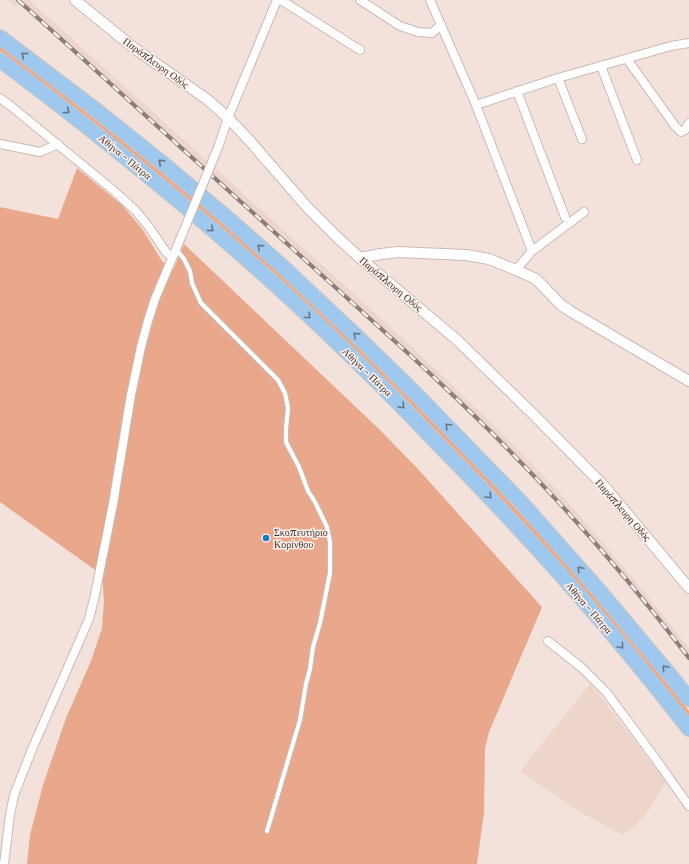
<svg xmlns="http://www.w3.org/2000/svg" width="689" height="864" font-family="Merriweather,serif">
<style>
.built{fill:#edd5cb}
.green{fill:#e9a88b}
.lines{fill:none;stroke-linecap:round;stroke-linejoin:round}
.service-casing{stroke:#cabbb4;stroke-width:6}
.minor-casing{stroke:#cabbb4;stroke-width:10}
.tertiary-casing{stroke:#cabbb4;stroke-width:12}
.motorway-casing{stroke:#c8c6c5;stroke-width:16}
.service{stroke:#fff;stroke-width:4}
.minor{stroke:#fff;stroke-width:8}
.tertiary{stroke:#fff;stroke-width:10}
.motorway{stroke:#9ec8ed;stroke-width:14}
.rail-casing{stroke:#8a7f7b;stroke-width:4}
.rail{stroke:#fef0eb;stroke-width:2.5;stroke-dasharray:8;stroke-linecap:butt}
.minor-bridge-casing{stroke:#cabbb4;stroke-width:10;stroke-linecap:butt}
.minor-bridge{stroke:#fff;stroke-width:8}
.oneway{stroke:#677686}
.poi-dot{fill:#0c7ec7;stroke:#fef0eb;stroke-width:1.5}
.labels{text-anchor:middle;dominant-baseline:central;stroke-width:3;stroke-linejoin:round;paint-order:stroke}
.street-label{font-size:10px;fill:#3a3331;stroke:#fef0eb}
.poi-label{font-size:10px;fill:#3a3331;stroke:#fef0eb;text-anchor:start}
</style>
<rect width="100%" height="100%" fill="#f3e2db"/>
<g class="built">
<path d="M8 0H29L363 302 438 371 514 446 559 492 608 549 650 599 689 648V662L643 604 602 555 552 498 507 452 432 378 357 309 22 6 14 5Z"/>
<path d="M590 684 601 697 666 782 643 818 623 835 582 813 520 771Z"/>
</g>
<g class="green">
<path d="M0 46C99 121 197 198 289 282 428 410 558 548 677 695L689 711V718L661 683 600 610 563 567 485 481 396 389 272 273 216 223 100 127 0 51Z"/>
<path d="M77 168 122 205 143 230 162 261 173 270 184 244 379 429 418 469 542 607 489 732 485 748 484 812 477 864H27L30 835 43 785 66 718 91 661 102 628 104 601 102 575 0 502V207L58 219Z"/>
</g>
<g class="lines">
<g class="service-casing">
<path id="service" d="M176 249 184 259 190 271 192 283 196 292 201 303 278 380 285 393 288 408 286 429V442L299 467 308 491 315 502 327 527 330 542V573L320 623 313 647 310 669 306 684 300 720 267 831"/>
</g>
<g class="minor-casing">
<g id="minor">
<path d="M281 0 360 50"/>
<path d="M360 0 400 26 418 32 432 33 441 25"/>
<path d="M430 0 476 105 532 251 516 270"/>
<path d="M627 59 675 126 681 132 685 130 689 123"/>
<path d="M601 66 637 160"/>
<path d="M558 78 582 139"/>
<path d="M517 91 565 217"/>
<path d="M0 98 12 107 113 190 135 210 149 227 166 252 172 257"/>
<path d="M476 105 558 78 671 46 689 43"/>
<path d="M0 144 40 152 58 144"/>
<path d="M219 145 228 118 277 0"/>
<path d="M532 251 584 212"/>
<path d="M548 641 582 668 607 693 655 758 689 806"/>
<path d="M4 864 10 815 14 795 33 747 89 619 95 595 113 504 131 395 141 347 148 321 155 299 179 242"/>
</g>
</g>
<g class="tertiary-casing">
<g id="tertiary">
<path d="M75 0 134 48 208 100 228 118 249 140 307 207 338 238 360 258 457 340 533 414 604 486 689 588"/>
<path d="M360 258 381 254 398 252 466 255 489 259 516 270 534 278 539 282 561 305 570 311 689 381"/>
</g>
</g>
<g class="motorway-casing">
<g id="motorway">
<path d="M0 37 91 106 165 165 223 214 280 264 363 342 417 395 521 502 597 588 670 675 689 699"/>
<path d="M0 60C93 130 184 203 270 280 326 331 381 384 433 439 524 531 610 627 689 729"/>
</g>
</g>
<use href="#service" class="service"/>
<use href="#minor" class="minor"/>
<use href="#tertiary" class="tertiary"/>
<use href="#motorway" class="motorway"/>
<g class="rail-casing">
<path id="rail" d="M18 0 378 326C418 362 457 398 495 436 565 506 630 580 689 658"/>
</g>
<use href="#rail" class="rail"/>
<g class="minor-bridge-casing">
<path id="minor-bridge" d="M179 242 219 145"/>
</g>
<use href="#minor-bridge" class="minor-bridge"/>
</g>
<defs><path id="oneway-chevron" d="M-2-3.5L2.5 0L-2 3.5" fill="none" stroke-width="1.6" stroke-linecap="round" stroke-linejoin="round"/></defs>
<g class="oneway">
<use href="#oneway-chevron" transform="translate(24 55) rotate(-143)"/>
<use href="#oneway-chevron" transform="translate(67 111) rotate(37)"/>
<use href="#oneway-chevron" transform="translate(161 162) rotate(-140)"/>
<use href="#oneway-chevron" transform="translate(211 229) rotate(40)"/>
<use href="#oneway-chevron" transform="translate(260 247) rotate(-138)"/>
<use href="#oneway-chevron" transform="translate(308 316) rotate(43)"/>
<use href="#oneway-chevron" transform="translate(356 335) rotate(-136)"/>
<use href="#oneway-chevron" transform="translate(402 406) rotate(46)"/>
<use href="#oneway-chevron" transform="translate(448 426) rotate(-134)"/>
<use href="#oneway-chevron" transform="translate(489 496) rotate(47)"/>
<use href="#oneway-chevron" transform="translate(580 569) rotate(-131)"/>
<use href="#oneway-chevron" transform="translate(621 646) rotate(50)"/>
<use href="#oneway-chevron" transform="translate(665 668) rotate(-130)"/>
</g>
<circle class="poi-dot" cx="266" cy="538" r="4"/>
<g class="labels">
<g class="street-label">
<text transform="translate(156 63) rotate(36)">Παράπλευρη Οδός</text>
<text transform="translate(125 157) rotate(39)">Αθήνα - Πάτρα</text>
<text transform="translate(391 284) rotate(40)">Παράπλευρη Οδός</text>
<text transform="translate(367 372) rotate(44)">Αθήνα - Πάτρα</text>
<text transform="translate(623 510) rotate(49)">Παράπλευρη Οδός</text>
<text transform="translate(589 608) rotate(49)">Αθήνα - Πάτρα</text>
</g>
<g class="poi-label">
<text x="274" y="532">Σκοπευτήριο<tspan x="274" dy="12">Κορίνθου</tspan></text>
</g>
</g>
</svg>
